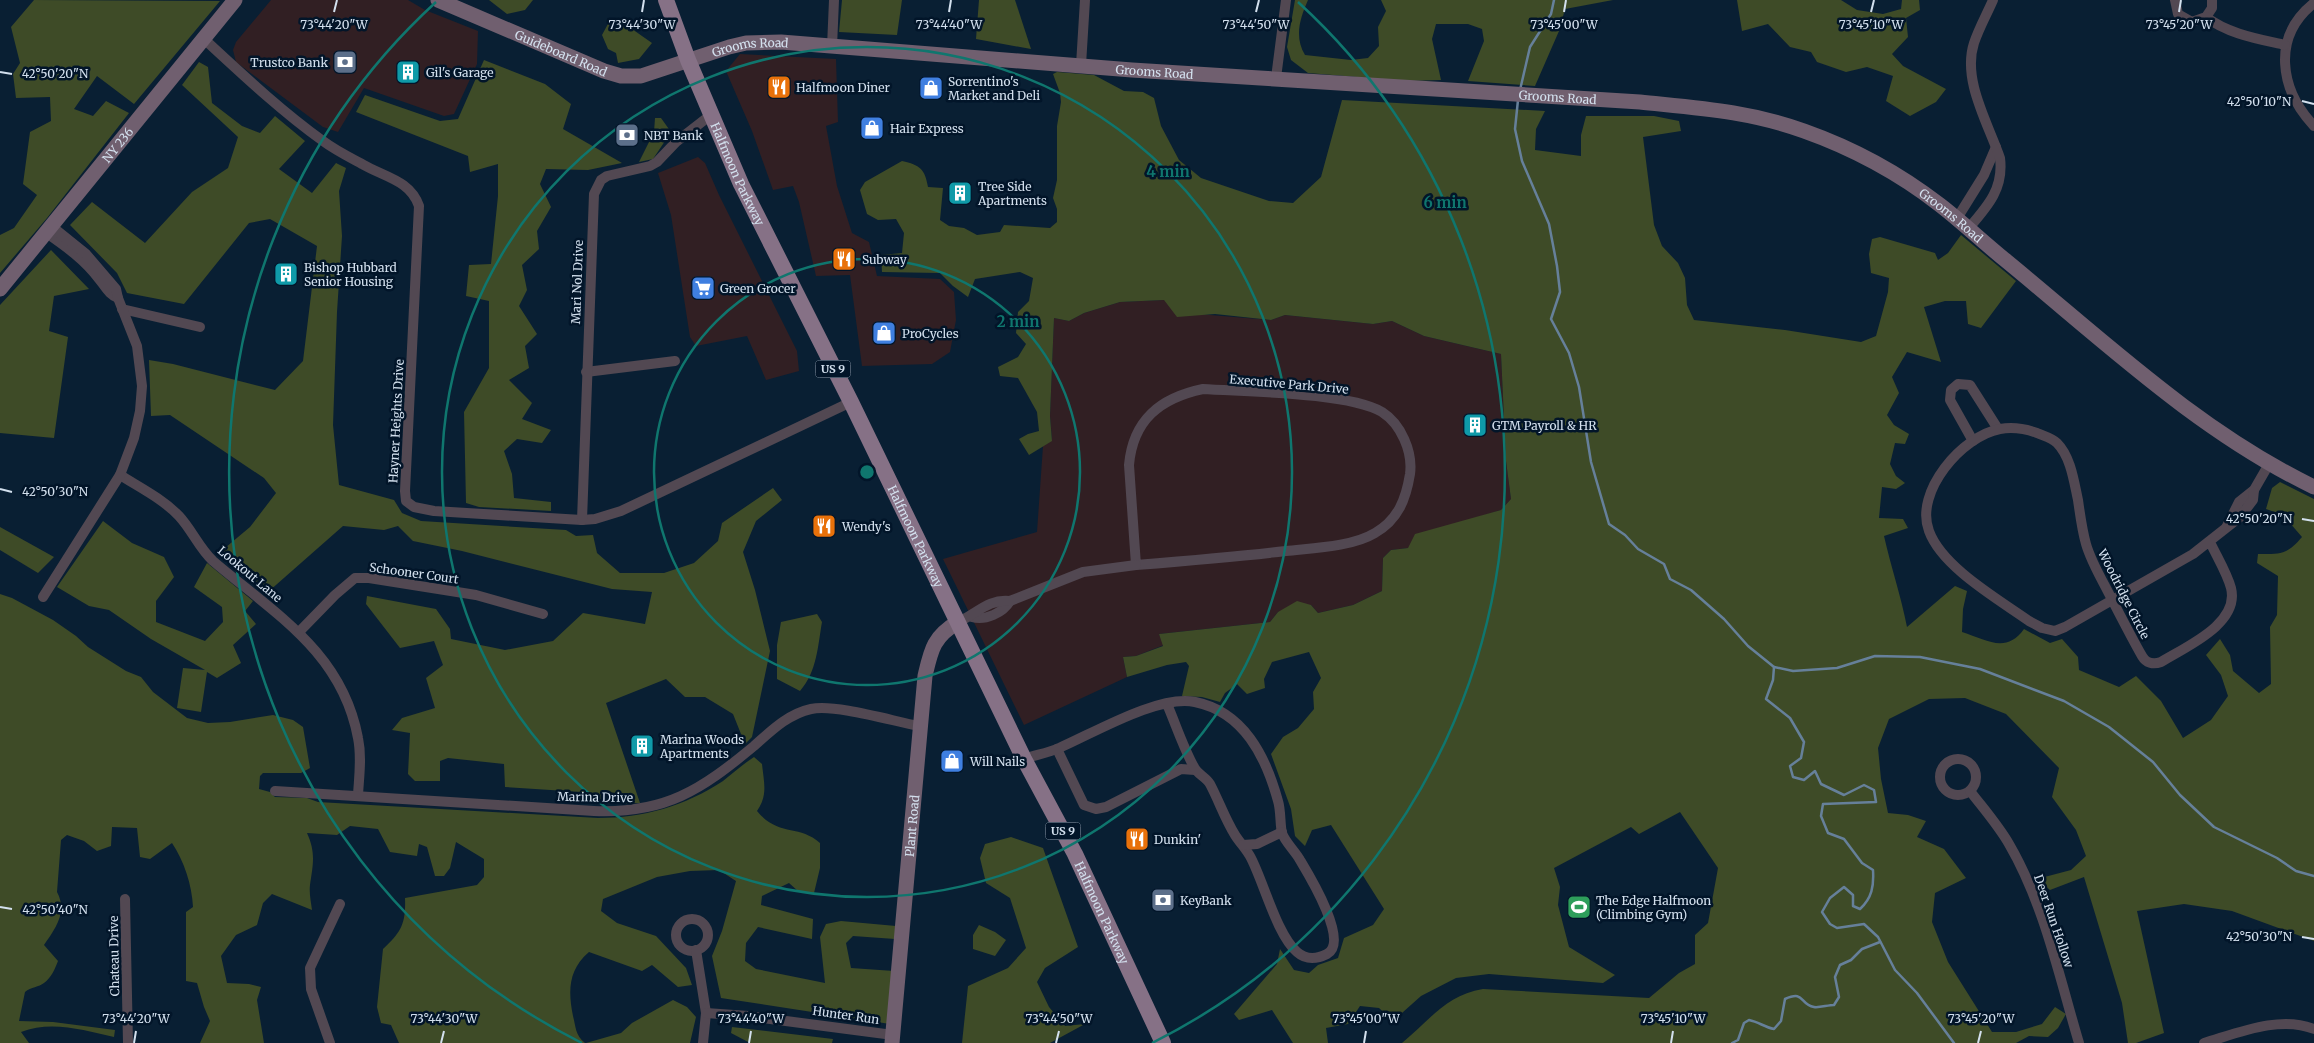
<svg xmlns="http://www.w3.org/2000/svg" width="2314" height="1043" font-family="Merriweather,serif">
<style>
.commercial{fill:#311f23}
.green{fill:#3e4b27}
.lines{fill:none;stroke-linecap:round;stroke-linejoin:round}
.stream{stroke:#66809a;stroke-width:2.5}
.street{stroke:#524852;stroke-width:10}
.secondary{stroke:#705f6f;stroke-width:15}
.primary{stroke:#867186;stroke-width:16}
.ticks{fill:none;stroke:#d3e0ee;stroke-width:2}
.ring{fill:none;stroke:#0f766e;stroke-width:2.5}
.labels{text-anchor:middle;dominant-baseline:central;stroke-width:5;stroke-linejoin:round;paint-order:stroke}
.shield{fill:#021529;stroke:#94a3b3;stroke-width:1}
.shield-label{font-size:11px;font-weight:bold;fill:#d3e0ee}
.street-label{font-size:12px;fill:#d3e0ee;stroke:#021529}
.poi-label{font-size:12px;fill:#d3e0ee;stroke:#021529;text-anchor:start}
.ticks-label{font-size:12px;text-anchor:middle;fill:#d3e0ee;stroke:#021529;stroke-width:5;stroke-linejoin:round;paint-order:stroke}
.centre{fill:#0f766e;stroke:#021529;stroke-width:2.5}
.ring-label{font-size:15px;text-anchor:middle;font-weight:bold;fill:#0f766e;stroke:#021529;stroke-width:5;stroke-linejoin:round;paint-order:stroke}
</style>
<rect width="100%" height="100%" fill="#091f33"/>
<g class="commercial">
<path d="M271 0H408L425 10 478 31 477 64 454 114 444 116 364 88 338 132 323 127 236 62 233 50 236 42Z"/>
<path d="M740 54 836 59 838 122 826 126 837 186 852 233 869 242 877 276 940 279 954 292 956 320 950 352 932 364 862 366 850 275 816 276 799 202 793 186 773 190 752 131 726 71Z"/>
<path d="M698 157 705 163 719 195 797 351 799 371 766 380 747 336 696 346 690 337 671 215 658 173Z"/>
<path d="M1164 300 1198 314 1271 320 1285 315 1373 324 1392 321 1424 336 1501 354 1506 461 1511 499 1501 510 1469 520 1408 548 1391 550 1383 558 1382 591 1353 605 1318 613 1311 605 1278 612 1270 622 1159 634 1164 645 1136 656 1123 657 1127 677 1024 725 943 559 1037 532 1043 446 1052 440 1050 416 1054 318 1069 321 1084 313 1120 302Z"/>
</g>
<g class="green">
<path d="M34 0 220 1 134 104 97 76 74 109 93 116 106 101 129 113 47 218 0 273V235L14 228 37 195 23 184 30 132 51 121 50 97 16 98 13 74 20 63 11 27Z"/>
<path d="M489 0H533L525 10 507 14Z"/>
<path d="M842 0H902L897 35 839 32Z"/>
<path d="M979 0H1015L1031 49 976 39Z"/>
<path d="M1295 0H1308C1300 18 1294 37 1305 55L1351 60 1368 58 1379 46 1378 27 1386 11 1381 0H1613L1565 9 1559 31 1535 86 1468 81 1484 41 1482 29 1468 24H1436L1432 39 1441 80 1407 81 1308 73 1291 60 1287 47Z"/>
<path d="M1737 0H1841L1857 10 1883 14 1901 9 1902 0H1919L1920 10 1906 18 1908 37 1892 54 1903 66 1946 89 1936 102 1910 116 1886 101 1893 76 1867 67 1846 72 1817 62 1811 52 1790 47 1768 24 1742 31Z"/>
<path d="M609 22 632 29 652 43 639 59 618 63 616 53 608 49 602 35Z"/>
<path d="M484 60 545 84 571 104 563 129 622 163 588 170 546 169 540 184 551 207 537 231 539 249 522 265 527 290 519 306 537 334 525 346 529 368 509 380 532 403 522 419 551 430 542 443 517 439 504 451 512 474 514 498 551 502V511L479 507 466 503 464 412 489 368V301L466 296 469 265 491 264 498 196V164L470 172 468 156 356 112 365 95 440 121 458 119Z"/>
<path d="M199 62 208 67 212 103 242 126 260 133 275 116 305 141 279 169 312 193 336 163 346 168 339 191 342 236 337 312 333 425 339 485 394 500 402 513 421 521 566 530 576 536 593 535 597 553 620 573H664L694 563 718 541 722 523 773 488 782 500 756 521 743 552 755 590 770 651 752 737 745 744 733 714 705 697H685L666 679 606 703 640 803 603 804 597 793 505 787 504 764 448 758 440 761V781H415L408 774 410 733 392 730 402 718 435 708 426 678 443 665 434 641 400 648 366 604 367 596 436 609 450 629 451 639 505 650 553 641 583 613 645 624 652 592 612 589 462 551 413 541 398 526 384 530 343 526 268 592 219 553 250 527 276 493 264 478 170 415 151 416 149 360 173 364 275 390 303 361 317 246 270 219 249 223 184 304 127 293 117 273 70 225 92 202 145 243 192 192 228 168 238 137 182 85Z"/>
<path d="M1057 72 1094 75 1124 91 1143 92 1154 98 1161 126 1179 160 1201 178 1269 201 1293 203 1321 177 1342 100 1545 111 1536 129 1535 150 1581 156V135L1586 116H1654L1679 121 1681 131 1643 137 1654 225 1662 246 1678 263 1685 278 1687 305 1694 320 1785 330 1861 342 1876 336 1888 292 1889 278 1871 273 1869 254 1872 239 1880 237 1935 253 1938 260 1948 253 1961 235 2016 281 1981 328 1968 324 1966 301H1945L1924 307 1941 362 1907 352 1892 377 1899 393 1887 415 1894 425 1909 434 1905 444 1895 443 1890 464 1896 476 1905 483 1896 489 1882 487 1879 518 1903 519 1908 528 1884 536C1891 567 1901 596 1907 627L1955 586 1967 591 1963 609 1962 632C1987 640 2006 654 2024 629L2050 643 2062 639 2078 657 2079 670 2119 687 2136 676 2161 701 2183 738 2211 720 2228 696 2221 675 2206 655 2220 639 2230 655 2233 671 2259 693 2271 684 2270 627 2277 615 2278 576 2257 563 2258 554C2280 554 2287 555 2302 537L2283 515 2266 509 2272 488 2280 482 2314 499V941L2232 911 2184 904 2137 911 2164 1033 2136 1043H2128L2122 1003 2084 877 2050 890 2037 879 2071 870 2086 856 2076 830 2052 797 2059 768 2006 714 1965 698 1929 699 1889 719 1878 748 1881 779 1888 813 1908 815 1926 821 1917 837 1944 849 1966 878 1935 893 1932 922 1948 962 1992 1032H2016L2042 1024 2055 1007 2066 1014 2058 1028 2048 1037 2029 1036 2016 1043H1402C1430 1020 1446 995 1483 989L1649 998 1679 973 1695 964V935L1708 923 1718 868 1680 812 1639 834 1631 827 1554 868 1560 887 1558 905 1569 947 1615 975 1603 983 1489 974 1456 978 1421 996 1393 1021 1379 1008 1360 1006 1348 1024 1326 1028 1328 1043H1293L1272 1010 1239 1020 1234 1014 1277 964 1280 949 1294 970 1309 973 1318 965 1338 958 1344 938 1373 925 1384 909 1331 825 1312 830 1305 846 1295 836 1291 809 1271 754 1283 737 1298 728 1314 709 1313 692 1321 678 1309 652 1272 662 1264 679 1265 688 1247 694 1237 684 1225 693 1220 702 1202 697 1182 696 1189 666 1186 662 1167 665 1127 677 1123 657 1136 656 1163 646 1159 634 1270 622 1278 612 1297 601 1311 605 1318 613 1353 605 1382 591 1383 558 1391 550 1408 548 1415 534 1501 510 1511 499 1506 461 1501 354 1424 336 1392 321 1373 324 1285 315 1271 320 1215 314 1177 317 1164 300 1120 302 1084 313 1069 321 1054 318 1050 416 1052 441 1029 455 1019 439 1028 434 1039 431 1037 412 1018 378 1000 376 998 367 1018 357 1026 344 1016 333 1018 312 1029 301 1033 278 1020 272 975 279 968 297 953 286 940 273 882 272 881 255 902 253 904 233 896 219 878 220 867 214 860 190 865 182 902 161C920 165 925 169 928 187L943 188 940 220 949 226 964 228 977 235 1000 232 1004 225 1050 228 1057 222V209L1053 198 1057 180V126L1061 102 1060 93 1053 74Z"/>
<path d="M655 118H661L671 132 653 159 639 162 654 132Z"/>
<path d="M51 250 89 289 54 296 49 331 68 337 54 438 0 433V305Z"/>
<path d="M103 521 132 543 164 557 174 577 156 601V622L205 641 223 622 222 607 194 587 207 563 253 601 245 611 256 624 233 645 241 663 217 678 207 672 201 712 177 708 183 668 205 670 151 639 109 610 89 606 57 587Z"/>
<path d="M0 527 54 557 38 573 0 550Z"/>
<path d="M0 594 12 598 53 620 76 636 88 647 126 671 141 677 153 692 187 718 208 723 230 722 273 715 293 720 303 727 310 768 301 773H263L260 776 259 789 270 792 275 797 307 798 318 802 598 818C643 818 685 806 723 781 733 773 743 764 754 757L762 764C764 783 768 795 757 811 778 837 799 824 820 843V868L814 893 799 892 789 883 762 896 761 905 813 919 812 939 758 927 746 943 745 961 756 969 825 983 820 937 826 924 841 921 896 926 895 939 853 936 846 943 851 968 894 971 890 1024 721 998 712 956 722 931 736 881 719 870 690 871 657 877 603 899 601 911 617 923 656 936 686 968 692 985 678 987 652 965 642 971 589 952C568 970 568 991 573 1016 576 1027 575 1035 585 1043H399L391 1025 381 1023 377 1007 383 949C401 932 406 924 405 898L477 885 484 877V859L456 842 450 868 444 876H435L427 847 419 844 417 856 390 852 378 829 350 826 337 835 307 833C316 853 313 864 310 885 309 893 311 902 312 910L272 894 263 903 257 925 236 935 221 956 227 983 249 984 261 987 257 1000 264 1043H200L210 1021 204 1007 197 983 186 981V912L193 907C192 885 184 861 172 843L150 859 140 857 137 828 112 827 111 846 97 851 84 841 67 835 61 840 57 892C68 912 55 929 44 945L58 961C55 969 51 978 44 983 39 987 31 987 25 992L19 1021 53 1022 115 1030 114 1037C84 1030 51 1020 21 1032L29 1043H0Z"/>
<path d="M817 614 822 622C818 645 817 672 800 691L777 679V645L781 622Z"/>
<path d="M1011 837 1043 848 1078 947 1045 968 1037 982 1049 1007 1065 1026 1085 1024 1050 1043H962L968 986 1008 968 1026 948 1010 898 986 883 980 858 985 844Z"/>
<path d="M979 925 995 932 1006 940 995 956 973 949V935Z"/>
<path d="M673 1000 687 1007 696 1017 690 1043H586L621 1033 632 1023Z"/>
<path d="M732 1027 833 1039 832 1043H750L731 1033Z"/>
</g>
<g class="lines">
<g class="stream">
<path d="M1520 90 1530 47 1551 14 1554 0"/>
<path d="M1518 100 1515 129 1522 161 1549 224 1557 266 1560 292 1551 319 1569 353 1579 387 1591 462 1609 524 1625 535 1638 549 1664 564 1670 579 1691 590 1724 619 1748 646 1774 667 1773 680 1766 699 1790 718 1804 742 1801 758 1790 766 1793 777 1804 780 1815 771 1821 784 1844 795 1864 785 1874 790 1876 802 1823 804 1821 816 1828 833 1844 839 1862 863 1873 870C1874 886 1872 898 1860 909L1853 906V895L1844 887 1830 898 1822 912 1830 924 1837 928 1864 924 1878 937 1895 970 1917 993 1954 1043"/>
<path d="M1774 667 1793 671 1837 668 1875 656 1920 657 1980 669 2064 701 2109 727 2153 762 2180 795 2214 827 2277 858 2296 871 2314 876"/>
<path d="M1732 1043 1738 1040 1744 1023 1749 1020C1759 1022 1764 1027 1774 1029L1781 1021 1785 999C1805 990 1799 1004 1814 1007 1819 1008 1828 1005 1834 1005L1839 997 1835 977 1840 965 1851 960 1862 949 1880 942"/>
</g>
<g class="street">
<path d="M2175 0 2178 14 2192 22 2206 17 2212 8V0"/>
<path d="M2314 3C2271 37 2280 90 2314 126"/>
<path d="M2206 17C2228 34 2259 39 2285 45"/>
<path d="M203 38C242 74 280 110 323 141 335 150 349 157 362 164 384 177 410 180 419 206L405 491 406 501 414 507 434 511 582 520 595 519 621 511 851 402"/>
<path d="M832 47 834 0"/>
<path d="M1081 65 1085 0"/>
<path d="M1276 78 1286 0"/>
<path d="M1956 220 1984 175 1996 147"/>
<path d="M1968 229C1987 207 2004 189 2000 158 1988 123 1962 80 1974 43 1979 28 1987 14 1993 0"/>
<path d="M45 232C65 246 84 259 99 279 105 286 109 295 118 298"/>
<path d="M122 309 200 327"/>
<path d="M586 372 675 361"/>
<path d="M1203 389C1246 392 1347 392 1382 412 1401 424 1413 452 1410 474 1406 499 1398 520 1375 533 1352 547 1312 548 1286 551 1236 557 1186 561 1136 565L1129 465C1133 420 1160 398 1203 389Z"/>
<path d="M1973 441 1950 400 1951 390 1958 384 1970 385 1998 429"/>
<path d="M120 475C139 487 163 499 179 516 192 530 199 548 213 561 275 614 342 652 358 738 362 757 359 777 358 795"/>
<path d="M582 520 594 194 601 180 607 176 650 166 657 162 676 142 712 114"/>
<path d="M2227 526 2239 502 2254 490 2269 464"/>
<path d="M2210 542C2217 557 2227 573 2231 588 2240 624 2185 647 2161 662 2153 665 2146 663 2142 656 2129 633 2117 609 2105 586 2098 573 2090 558 2086 544 2082 530 2080 514 2078 500 2074 482 2071 457 2057 443 2052 438 2044 436 2037 433 2026 429 2012 427 2000 429 1962 436 1914 492 1929 531 1942 567 1998 599 2029 621L2042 628 2055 631 2065 627 2193 554 2240 517 2253 500 2254 490"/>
<path d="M43 597 120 475 134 438 140 411 142 386 137 346 118 298 116 289 86 254 50 225"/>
<path d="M972 617C985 621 1003 613 1010 601"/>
<path d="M958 622C975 615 989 598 1010 601L1083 572 1136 565"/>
<path d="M299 632 335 595 355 578H369L476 595 543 614"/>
<path d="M1057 749 1084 805 1096 809 1106 807 1181 769 1195 770"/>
<path d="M1024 759C1035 755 1048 753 1059 748 1092 734 1159 694 1195 702 1244 712 1266 757 1278 801 1281 810 1280 826 1282 833 1285 842 1295 851 1300 860 1309 875 1350 942 1327 954 1317 959 1306 960 1297 952 1277 935 1264 883 1251 858 1247 850 1240 843 1235 835 1225 819 1219 801 1210 784 1206 777 1197 774 1194 767 1183 747 1176 725 1167 704"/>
<circle cx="1958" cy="777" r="18"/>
<path d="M275 791 594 811C665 814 701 790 754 746 771 731 788 714 811 709 836 704 892 721 919 726"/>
<path d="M1970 791C1983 808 1998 825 2009 844 2044 904 2059 976 2079 1043"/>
<path d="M1243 845 1257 844 1282 832"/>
<path d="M125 899 128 1043"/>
<circle cx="692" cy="935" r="16"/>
<path d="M696 950 706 1013 703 1043"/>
<path d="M706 1013 748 1016 893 1035"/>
<path d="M330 1043 311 989 310 968 340 904"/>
<path d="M2204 1043C2238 1033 2280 1015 2314 1029"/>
</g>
<g class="secondary">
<path id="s1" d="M438 0 604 71 621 76H641L729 47 746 43 781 42 1132 70 1640 102C1697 108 1749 111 1804 131 1852 148 1900 174 1940 205 1962 222 1982 241 2004 259 2103 340 2198 431 2314 487"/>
<path id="s2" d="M0 289 235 0"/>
<path id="s3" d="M892 1043 925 676C931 650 933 637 958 622"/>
</g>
<path class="primary" id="s4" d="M666 0 688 60 741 184 851 402 1024 759 1075 854 1163 1043"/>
</g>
<path class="ticks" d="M334 12 337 0M642 12 644 0M949 12 951 0M1256 12 1259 0M1564 12 1566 0M1871 12 1874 0M2179 12 2181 0M0 72 12 74M2302 101 2314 104M0 489 12 492M2302 519 2314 521M0 907 12 909M2302 937 2314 939M134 1043 136 1031M441 1043 444 1031M749 1043 751 1031M1056 1043 1059 1031M1364 1043 1366 1031M1671 1043 1673 1031M1978 1043 1981 1031"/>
<g class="ring">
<circle cx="867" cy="472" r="213"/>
<circle cx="867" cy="472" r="425"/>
<path d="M582 1043A638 638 0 0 1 436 2M1298 2A638 638 0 0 1 1152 1043"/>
</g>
<defs>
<g id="bank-square" transform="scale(1.25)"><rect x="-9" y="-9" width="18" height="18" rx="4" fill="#5c6f8a" stroke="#021529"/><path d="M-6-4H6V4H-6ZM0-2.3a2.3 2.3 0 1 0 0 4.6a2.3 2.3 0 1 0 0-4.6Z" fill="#fff"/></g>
<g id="building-square" transform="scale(1.25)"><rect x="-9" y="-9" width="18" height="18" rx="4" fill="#0f9aa8" stroke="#021529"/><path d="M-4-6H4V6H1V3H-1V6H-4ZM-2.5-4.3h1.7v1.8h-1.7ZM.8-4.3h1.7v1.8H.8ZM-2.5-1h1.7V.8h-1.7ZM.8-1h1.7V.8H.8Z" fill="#fff"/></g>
<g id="restaurant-square" transform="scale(1.25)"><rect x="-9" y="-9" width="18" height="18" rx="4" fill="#e8710a" stroke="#021529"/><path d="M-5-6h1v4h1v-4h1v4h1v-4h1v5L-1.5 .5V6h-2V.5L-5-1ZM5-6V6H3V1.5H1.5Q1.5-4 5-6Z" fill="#fff"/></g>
<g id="shop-square" transform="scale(1.25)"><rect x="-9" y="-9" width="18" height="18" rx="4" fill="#3f7fe0" stroke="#021529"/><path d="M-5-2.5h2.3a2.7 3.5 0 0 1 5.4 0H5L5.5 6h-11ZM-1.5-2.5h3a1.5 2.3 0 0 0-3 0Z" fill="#fff"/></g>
<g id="supermarket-square" transform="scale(1.25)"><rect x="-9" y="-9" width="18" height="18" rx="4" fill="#3f7fe0" stroke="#021529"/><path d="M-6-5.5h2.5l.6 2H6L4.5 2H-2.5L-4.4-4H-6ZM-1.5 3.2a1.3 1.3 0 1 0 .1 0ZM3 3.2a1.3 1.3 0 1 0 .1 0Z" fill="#fff"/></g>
<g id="stadium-square" transform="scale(1.25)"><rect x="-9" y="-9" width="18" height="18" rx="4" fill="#2e9e5b" stroke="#021529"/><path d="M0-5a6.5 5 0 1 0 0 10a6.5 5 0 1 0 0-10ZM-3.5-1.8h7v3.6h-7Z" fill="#fff"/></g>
</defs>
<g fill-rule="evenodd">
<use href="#bank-square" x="345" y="62"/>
<use href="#building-square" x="408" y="72"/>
<use href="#restaurant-square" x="779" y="87"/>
<use href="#shop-square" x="931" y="88"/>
<use href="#shop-square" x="872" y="128"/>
<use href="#bank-square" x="627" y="135"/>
<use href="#building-square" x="960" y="193"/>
<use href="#restaurant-square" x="844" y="259"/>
<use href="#building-square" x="286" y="274"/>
<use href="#supermarket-square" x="703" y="288"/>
<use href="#shop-square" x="884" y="333"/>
<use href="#building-square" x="1475" y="425"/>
<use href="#restaurant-square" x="824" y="526"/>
<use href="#building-square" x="642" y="746"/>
<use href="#shop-square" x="952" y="761"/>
<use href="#restaurant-square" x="1137" y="839"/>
<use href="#bank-square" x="1163" y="900"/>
<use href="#stadium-square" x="1579" y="907"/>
</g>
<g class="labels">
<g class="shield">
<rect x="815.5" y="360.5" width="35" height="17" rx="4"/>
<rect x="1045.5" y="822.5" width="35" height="17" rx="4"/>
</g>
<g class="shield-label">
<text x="833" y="369">US 9</text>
<text x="1063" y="831">US 9</text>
</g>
<g class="street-label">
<text stroke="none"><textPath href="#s1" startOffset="332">Grooms Road</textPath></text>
<text stroke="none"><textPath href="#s1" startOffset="134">Guideboard Road</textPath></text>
<text stroke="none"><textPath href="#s1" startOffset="738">Grooms Road</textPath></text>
<text stroke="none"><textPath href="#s1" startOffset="1142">Grooms Road</textPath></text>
<text stroke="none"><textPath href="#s2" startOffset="186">NY 236</textPath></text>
<text stroke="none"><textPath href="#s4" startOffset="188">Halfmoon Parkway</textPath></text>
<text stroke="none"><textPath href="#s1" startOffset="1562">Grooms Road</textPath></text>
<text transform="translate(577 282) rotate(-88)">Mari Nol Drive</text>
<text transform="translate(1289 384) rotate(5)">Executive Park Drive</text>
<text transform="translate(396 421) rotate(-87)">Hayner Heights Drive</text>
<text stroke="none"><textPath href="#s4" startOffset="592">Halfmoon Parkway</textPath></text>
<text transform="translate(414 573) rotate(8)">Schooner Court</text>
<text transform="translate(250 574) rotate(40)">Lookout Lane</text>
<text transform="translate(2124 594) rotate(63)">Woodridge Circle</text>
<text transform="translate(595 797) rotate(1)">Marina Drive</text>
<text stroke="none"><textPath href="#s3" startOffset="218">Plant Road</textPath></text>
<text stroke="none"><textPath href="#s4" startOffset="1012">Halfmoon Parkway</textPath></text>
<text transform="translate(2054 921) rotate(71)">Deer Run Hollow</text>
<text transform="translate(114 956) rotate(-91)">Chateau Drive</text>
<text transform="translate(846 1015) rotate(8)">Hunter Run</text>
</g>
<g class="poi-label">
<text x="328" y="62" text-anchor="end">Trustco Bank</text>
<text x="426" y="72">Gil's Garage</text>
<text x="948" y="81">Sorrentino's<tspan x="948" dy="14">Market and Deli</tspan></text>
<text x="796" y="87">Halfmoon Diner</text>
<text x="890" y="128">Hair Express</text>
<text x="644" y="135">NBT Bank</text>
<text x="978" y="186">Tree Side<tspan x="978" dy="14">Apartments</tspan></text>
<text x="862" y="259">Subway</text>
<text x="304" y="267">Bishop Hubbard<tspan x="304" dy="14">Senior Housing</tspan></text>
<text x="720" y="288">Green Grocer</text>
<text x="902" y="333">ProCycles</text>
<text x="1492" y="425">GTM Payroll &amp; HR</text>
<text x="842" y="526">Wendy's</text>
<text x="660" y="739">Marina Woods<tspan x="660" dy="14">Apartments</tspan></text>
<text x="970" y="761">Will Nails</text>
<text x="1154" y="839">Dunkin'</text>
<text x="1180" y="900">KeyBank</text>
<text x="1596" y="900">The Edge Halfmoon<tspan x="1596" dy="14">(Climbing Gym)</tspan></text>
</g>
</g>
<g class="ticks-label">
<text x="334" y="29">73°44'20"W</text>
<text x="642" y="29">73°44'30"W</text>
<text x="949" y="29">73°44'40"W</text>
<text x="1256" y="29">73°44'50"W</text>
<text x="1564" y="29">73°45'00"W</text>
<text x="1871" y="29">73°45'10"W</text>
<text x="2179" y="29">73°45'20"W</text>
<text x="55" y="78">42°50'20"N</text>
<text x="2259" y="106">42°50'10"N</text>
<text x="55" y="496">42°50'30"N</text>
<text x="2259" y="523">42°50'20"N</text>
<text x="55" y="914">42°50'40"N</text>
<text x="2259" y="941">42°50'30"N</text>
<text x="136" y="1023">73°44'20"W</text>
<text x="444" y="1023">73°44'30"W</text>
<text x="751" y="1023">73°44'40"W</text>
<text x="1059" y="1023">73°44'50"W</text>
<text x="1366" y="1023">73°45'00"W</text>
<text x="1673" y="1023">73°45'10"W</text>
<text x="1981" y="1023">73°45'20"W</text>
</g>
<circle cx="867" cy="472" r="8" class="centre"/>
<g class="ring-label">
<text x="1168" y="177">4 min</text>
<text x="1445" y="208">6 min</text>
<text x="1018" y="327">2 min</text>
</g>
</svg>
